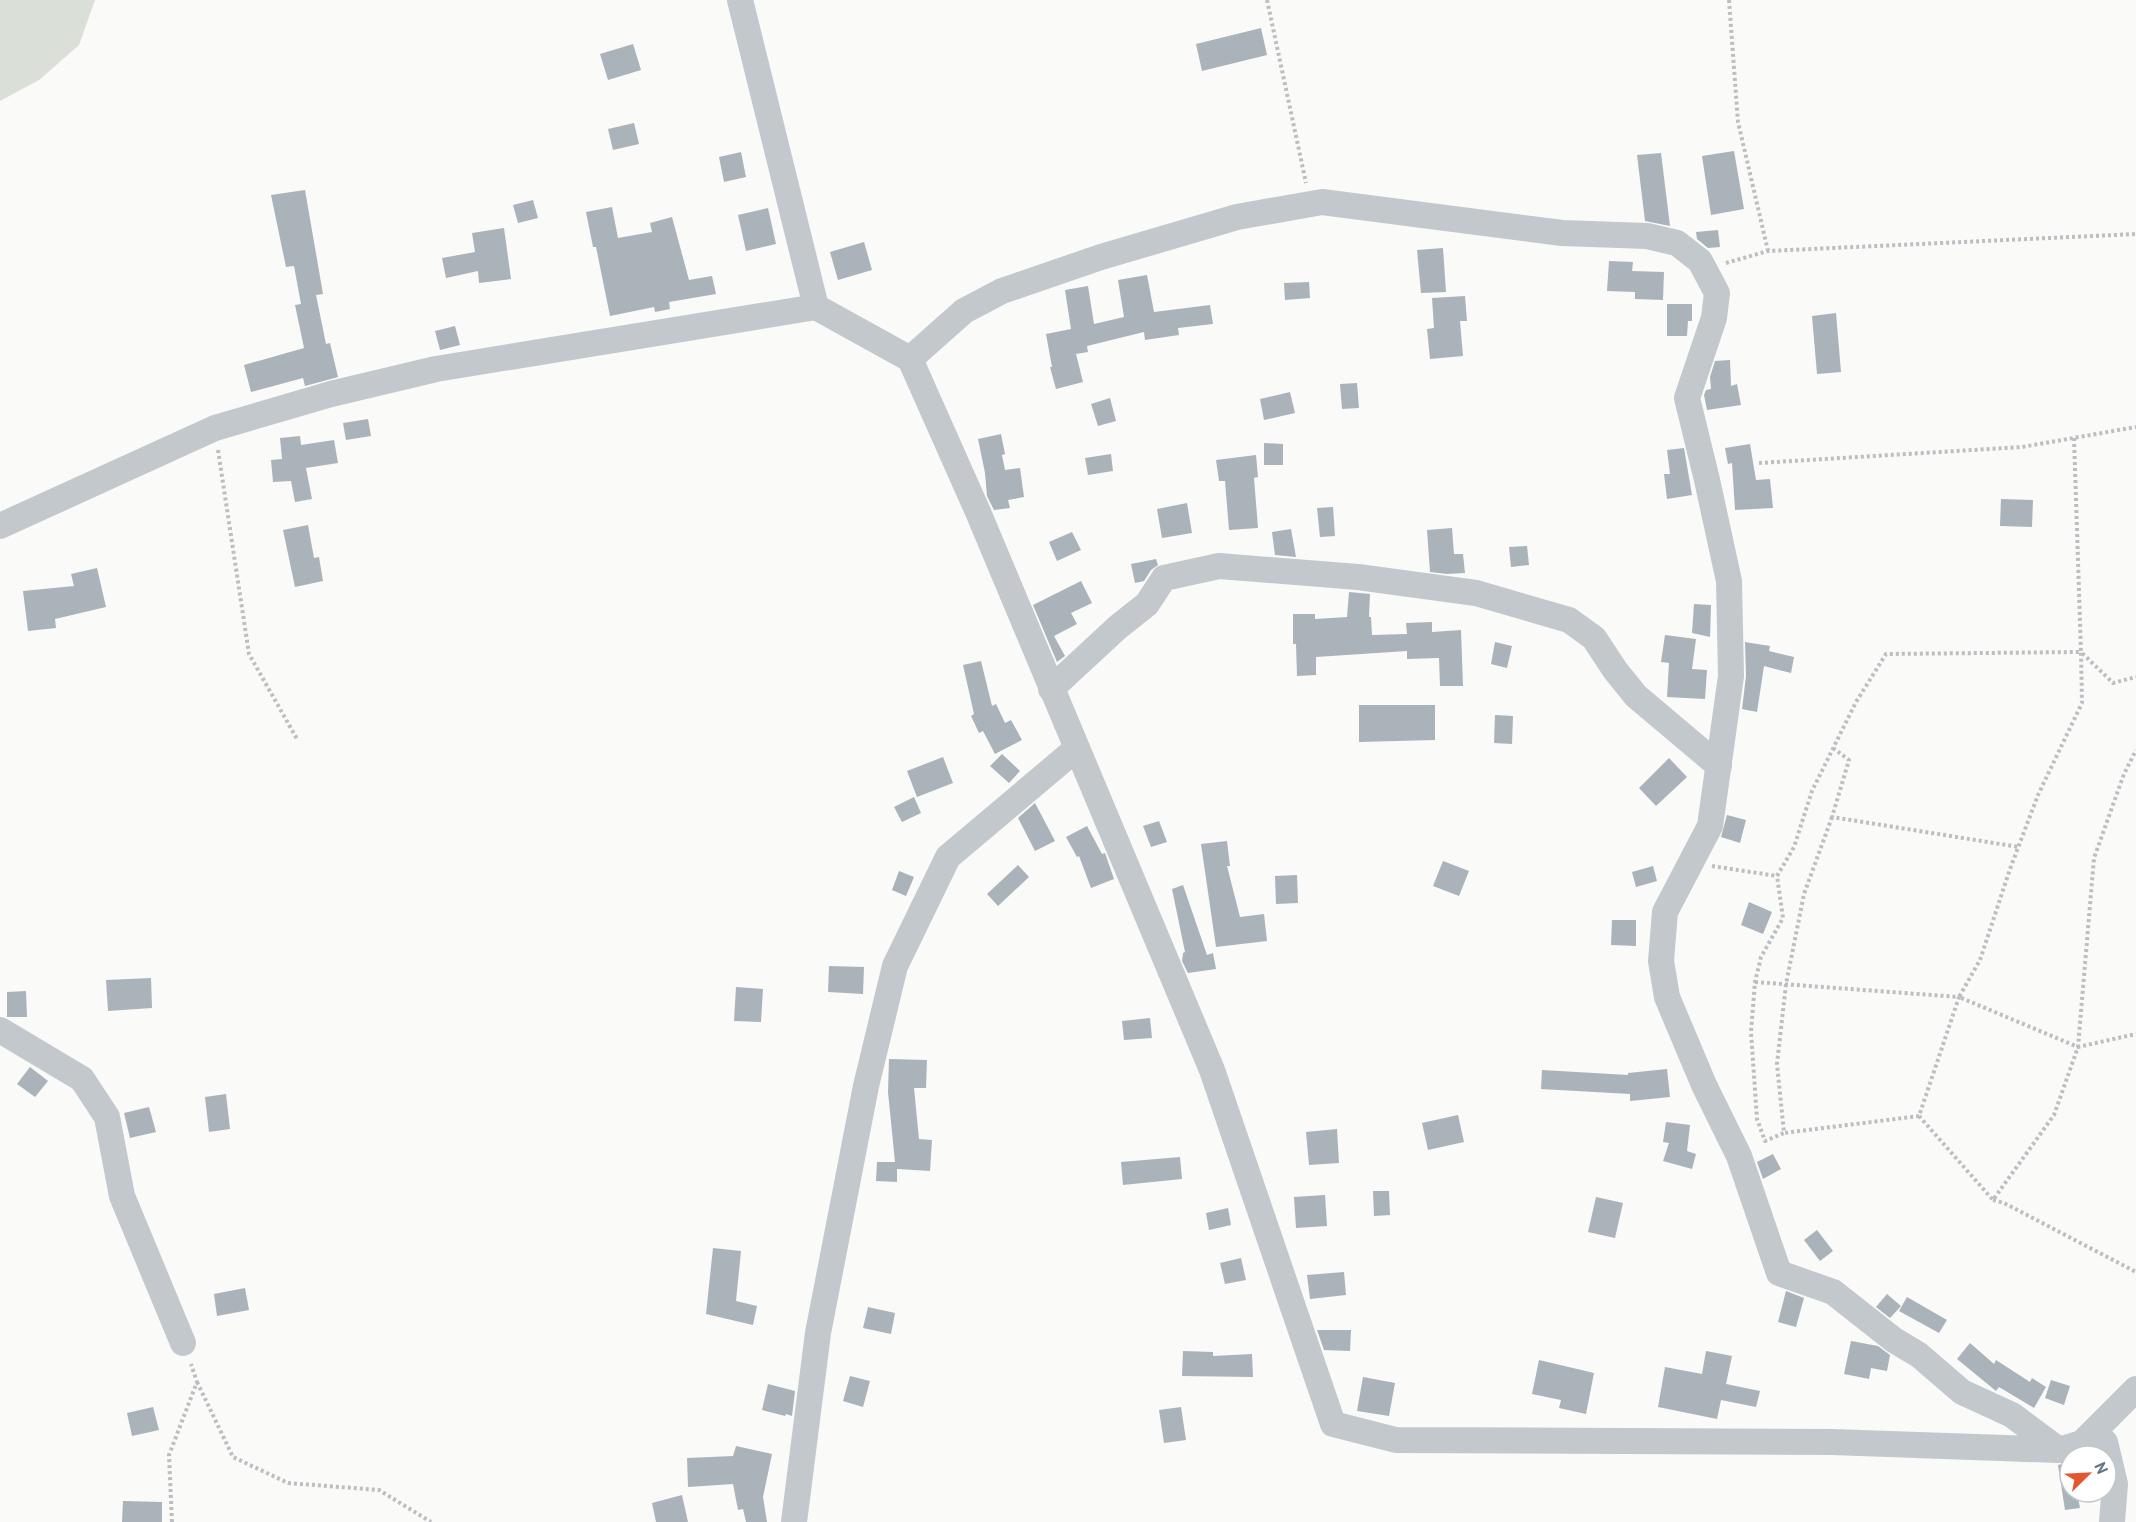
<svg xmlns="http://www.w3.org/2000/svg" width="2136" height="1522" font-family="'PT Sans',sans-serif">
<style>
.green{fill:#dadfd7}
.building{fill:#aab3b9}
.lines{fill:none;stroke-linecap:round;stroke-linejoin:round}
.path{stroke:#bbbfc2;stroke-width:4;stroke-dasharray:3 3;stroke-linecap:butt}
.minor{stroke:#c3c8cc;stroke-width:26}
</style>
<rect width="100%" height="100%" fill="#fafaf8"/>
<path class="green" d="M0 0H95L79 45 39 80 0 101Z"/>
<g class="building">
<path d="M1261 28 1267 55 1202 71 1196 44Z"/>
<path d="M633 44 641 70 608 80 600 54Z"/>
<path d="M634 123 639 144 613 150 608 129Z"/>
<path d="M1734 151 1744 209 1711 215 1702 156Z"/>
<path d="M741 152 746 177 724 182 719 157Z"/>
<path d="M1661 153 1670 226 1645 221 1637 155Z"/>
<path d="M305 190 323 294 316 295 326 344 330 343 338 377 305 386 303 378 251 392 244 365 304 348 295 305 301 304 294 266 286 267 271 195Z"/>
<path d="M533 200 538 218 518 223 513 205Z"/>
<path d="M612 207 618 238 652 232 650 223 672 217 689 280 712 276 716 294 669 302 670 309 655 312 654 307 610 316 596 247H593L586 212Z"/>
<path d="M768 208 776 244 746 251 738 215Z"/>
<path d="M504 228 511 279 479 283 478 271 446 278 442 258 475 252 472 233Z"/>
<path d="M1718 230 1720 247 1708 248 1697 239 1696 232Z"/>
<path d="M864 242 872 270 838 280 830 252Z"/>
<path d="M1443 248 1446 292 1421 293 1417 250Z"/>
<path d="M1609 261 1633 262 1632 271 1664 272 1663 300 1635 299V292L1607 291Z"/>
<path d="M1147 275 1154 312 1210 305 1213 324 1178 328 1179 335 1145 340 1144 332 1087 346 1088 352 1076 354 1083 382 1056 389 1050 367H1052L1046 334 1071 329 1065 290 1088 286 1094 324 1124 317 1118 280Z"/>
<path d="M1309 282 1310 298 1285 300 1284 283Z"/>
<path d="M1465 296 1467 321H1460L1463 356 1430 359 1427 329 1434 328 1432 298Z"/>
<path d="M1667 304H1692V321H1688L1687 336H1667Z"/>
<path d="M1836 313 1841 372 1817 374 1812 316Z"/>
<path d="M455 326 460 345 440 350 435 331Z"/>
<path d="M1730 360 1731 386 1737 384 1741 405 1707 410 1704 395 1706 390 1711 389 1710 377 1715 361Z"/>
<path d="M1357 383 1359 408 1342 409 1340 384Z"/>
<path d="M1290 392 1295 413 1264 420 1260 399Z"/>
<path d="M1110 398 1116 421 1098 426 1091 404Z"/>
<path d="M368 419 371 436 346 440 343 423Z"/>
<path d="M1001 434 1005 454 1002 455 1005 470 1020 468 1024 497 1008 500 1010 508 994 510 987 496 985 473 978 439Z"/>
<path d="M300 436 301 445 334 440 338 463 306 468 312 499 295 502 291 481 273 482 271 460 282 459 280 438Z"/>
<path d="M1264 443 1283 444V465H1264Z"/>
<path d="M1750 444 1756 480 1770 479 1773 508 1735 510 1732 463 1728 464 1725 448Z"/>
<path d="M1684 448 1692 495 1667 499 1664 474H1670L1667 450Z"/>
<path d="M1111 454 1113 471 1088 475 1085 458Z"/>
<path d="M1256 455 1258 477 1254 478 1258 528 1229 530 1225 481H1219L1216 460Z"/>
<path d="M2001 499 2033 500 2032 527 2000 526Z"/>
<path d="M1187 503 1192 533 1162 538 1157 509Z"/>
<path d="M1333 507 1335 536 1320 537 1317 508Z"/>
<path d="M308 525 314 558 319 557 323 581 295 587 283 530Z"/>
<path d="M1452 528 1454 554H1463L1465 573 1447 574 1430 572 1427 530Z"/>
<path d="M1291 529 1296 557 1275 555 1272 532Z"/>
<path d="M1072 532 1081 550 1057 561 1049 542Z"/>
<path d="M1527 546 1529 565 1511 567 1509 547Z"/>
<path d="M1156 559 1158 565 1151 570 1144 581 1135 583 1131 564Z"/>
<path d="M97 568 106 607 55 619 56 628 28 631 23 591 74 586 71 574Z"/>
<path d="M1081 581 1092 603 1071 613 1077 624 1054 636 1065 656 1057 662 1033 605Z"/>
<path d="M1349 592 1370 594 1369 617H1371L1372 635 1407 634 1406 623 1432 622V632L1461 630 1463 686H1440L1439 658 1407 659V651L1316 657V675L1297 676 1296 644H1293V614H1315V619L1347 617Z"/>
<path d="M1694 604 1711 605 1710 637 1692 633Z"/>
<path d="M1665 635 1696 639 1692 669 1707 670 1705 699 1667 697 1669 663 1661 662Z"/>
<path d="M1495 642 1512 646 1507 668 1491 664Z"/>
<path d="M1745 642 1770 646 1769 651 1794 657 1791 673 1764 666 1757 712 1742 709 1746 676Z"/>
<path d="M981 661 992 706 996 704 1005 723 1011 720 1022 740 995 754 983 731 979 733 971 716 974 714 963 665Z"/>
<path d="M1359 705H1435V740L1359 742Z"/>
<path d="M1495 715 1513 716 1512 744 1494 743Z"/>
<path d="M1002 754 1020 771 1009 783 990 766Z"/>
<path d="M943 757 953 783 917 797 907 771Z"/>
<path d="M1669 758 1687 777 1656 806 1639 788Z"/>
<path d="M914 797 921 813 902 822 894 807Z"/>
<path d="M1035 803 1055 841 1035 851 1018 818Z"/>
<path d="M1727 815 1746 820 1740 843 1721 837Z"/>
<path d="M1159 821 1167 842 1151 847 1143 826Z"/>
<path d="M1087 826 1102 854 1105 853 1114 879 1091 888 1079 856 1077 857 1066 837Z"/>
<path d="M1227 841 1230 866H1227L1240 917 1264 914 1267 941 1216 947 1201 844Z"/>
<path d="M1443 861 1469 871 1459 896 1433 886Z"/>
<path d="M1018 865 1029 877 998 906 987 894Z"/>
<path d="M1653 866 1657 881 1636 887 1632 872Z"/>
<path d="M899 871 914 877 906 896 892 890Z"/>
<path d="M1297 875 1298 903 1276 904 1275 876Z"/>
<path d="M1183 885 1207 955 1213 953 1216 969 1188 973 1182 961 1183 953 1185 952 1172 889Z"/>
<path d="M1749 902 1772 912 1763 934 1741 925Z"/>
<path d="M1612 920H1636V946L1611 945Z"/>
<path d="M829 966 864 967 863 994 828 992Z"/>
<path d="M151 978 152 1008 108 1011 106 980Z"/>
<path d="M736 987 763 989 761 1022 734 1021Z"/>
<path d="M26 991 27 1017H7V992Z"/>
<path d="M1150 1018 1152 1038 1124 1040 1122 1021Z"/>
<path d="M889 1059 927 1060 926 1088H914L919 1139 932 1140 930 1171 897 1169V1182L876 1181 877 1162H895L888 1092Z"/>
<path d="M30 1067 48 1081 35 1097 17 1084Z"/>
<path d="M1667 1069 1670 1097 1630 1101V1094L1541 1089 1542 1070 1628 1075V1073Z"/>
<path d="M226 1094 230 1129 209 1132 205 1097Z"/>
<path d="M149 1107 156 1132 130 1138 124 1113Z"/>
<path d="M1458 1115 1464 1142 1428 1150 1422 1123Z"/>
<path d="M1666 1122 1690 1125 1687 1151 1696 1154 1692 1169 1663 1161 1669 1143 1663 1142Z"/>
<path d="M1337 1129 1339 1163 1309 1165 1306 1132Z"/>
<path d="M1773 1154 1781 1169 1763 1179 1757 1162Z"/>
<path d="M1180 1157 1182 1179 1123 1185 1121 1162Z"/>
<path d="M1373 1191H1389L1390 1215 1374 1216Z"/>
<path d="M1325 1195 1327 1226 1296 1228 1294 1197Z"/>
<path d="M1596 1197 1623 1203 1615 1238 1588 1232Z"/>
<path d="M1228 1208 1231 1225 1209 1230 1206 1213Z"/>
<path d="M1817 1230 1833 1251 1820 1261 1804 1240Z"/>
<path d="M713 1248 741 1251 736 1301 757 1306 753 1325 706 1314Z"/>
<path d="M1241 1258 1246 1280 1225 1284 1220 1263Z"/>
<path d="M1344 1272 1346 1295 1310 1299 1307 1275Z"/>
<path d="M245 1288 249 1310 217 1316 214 1294Z"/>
<path d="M1786 1291 1804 1298 1796 1327 1778 1322Z"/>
<path d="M1887 1294 1901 1306 1890 1318 1876 1307Z"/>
<path d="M1907 1297 1947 1320 1939 1333 1899 1311Z"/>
<path d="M868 1307 895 1313 891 1334 863 1328Z"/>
<path d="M1317 1330H1351L1350 1351 1324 1350Z"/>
<path d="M1851 1341 1878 1346 1890 1355 1887 1371 1871 1368 1869 1379 1844 1374Z"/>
<path d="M1970 1343 1994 1364 1996 1360 2030 1382 2032 1378 2046 1387 2034 1408 1999 1387 1996 1391 1957 1359Z"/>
<path d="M1183 1351 1213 1352V1356L1252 1354 1253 1377 1182 1376Z"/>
<path d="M1706 1351 1732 1356 1726 1384 1760 1391 1756 1407 1721 1400 1717 1419 1658 1407 1665 1367 1702 1374Z"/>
<path d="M1539 1360 1594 1373 1586 1414 1559 1408 1561 1400 1532 1394Z"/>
<path d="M850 1376 870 1381 863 1407 843 1401Z"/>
<path d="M1363 1377 1395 1383 1389 1416 1357 1411Z"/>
<path d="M2051 1380 2070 1386 2064 1405 2045 1398Z"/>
<path d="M768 1384 795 1391 792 1416 786 1414 785 1416 762 1410Z"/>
<path d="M153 1407 159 1430 132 1436 127 1413Z"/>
<path d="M1181 1407 1186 1440 1164 1443 1159 1410Z"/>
<path d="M736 1446 772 1454 763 1497 767 1522H746L743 1509 738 1510 733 1484 688 1487 687 1458 733 1456Z"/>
<path d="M2070 1462V1492H2077L2080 1508 2065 1510 2058 1465Z"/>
<path d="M682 1495 688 1522H656L652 1503Z"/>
<path d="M123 1501 162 1502V1522H122Z"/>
</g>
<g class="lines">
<g class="path">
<path d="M1267 0 1306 183"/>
<path d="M1729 0 1738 122 1768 251"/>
<path d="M1726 263 1768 251 2136 234"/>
<path d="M2074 438 2081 652 2113 683 2136 677"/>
<path d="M218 450 249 654 297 739"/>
<path d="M1759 463 2022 447 2136 427"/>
<path d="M1833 748 1849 760 1832 817 2019 847"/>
<path d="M1832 817 1804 894 1786 984 1777 1064 1784 1133 1765 1141 1757 1119 1751 1032 1755 982 1761 957 1783 918 1777 876 1794 847 1812 791 1856 702 1886 654 2081 652 2082 703 2038 795 2010 869 1980 960 1959 997 2078 1047 2136 1034"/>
<path d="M1712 866 1777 876"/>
<path d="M1755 982 1959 997 1919 1116 1784 1133"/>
<path d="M1919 1116 1993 1200 2054 1115 2078 1047 2094 858 2124 774 2136 750"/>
<path d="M1993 1200 2004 1203 2136 1272"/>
<path d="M197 1382 233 1457 288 1483 379 1490 431 1522"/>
<path d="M172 1522 169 1455 197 1382 191 1364"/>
</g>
<g class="minor">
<path d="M740 0 816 307 910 359 978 512 1212 1070 1333 1424 1396 1440 1832 1442 2059 1450 2082 1443 2136 1389"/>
<path d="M910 359 964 311 1002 291 1101 257 1237 217 1322 202 1562 233 1647 236 1677 243 1700 261 1717 293 1714 318 1687 398 1707 480 1729 581 1731 676 1710 826 1665 912 1661 961 1667 997 1704 1085 1739 1156 1779 1273 1833 1292 1894 1340 1919 1355 1962 1392 2012 1415 2059 1450"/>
<path d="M0 526 215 428 331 394 436 369 816 307"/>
<path d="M1051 689 1118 627 1147 604 1164 578 1219 566 1358 577 1476 593 1569 620 1594 638 1615 670 1636 696 1719 766"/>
<path d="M0 1030 82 1079 107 1117 122 1196 183 1343"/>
<path d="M2082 1443 2105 1442 2115 1484 2112 1522"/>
<path d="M794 1522 818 1333 866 1086 895 966 948 857 1076 749"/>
</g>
</g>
<g transform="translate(2088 1474) rotate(66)"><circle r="28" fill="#ffffff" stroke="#c1c8cd" stroke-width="1.5"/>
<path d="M0-4.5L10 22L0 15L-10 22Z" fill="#e4572e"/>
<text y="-9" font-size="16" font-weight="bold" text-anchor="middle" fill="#657683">N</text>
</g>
</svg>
